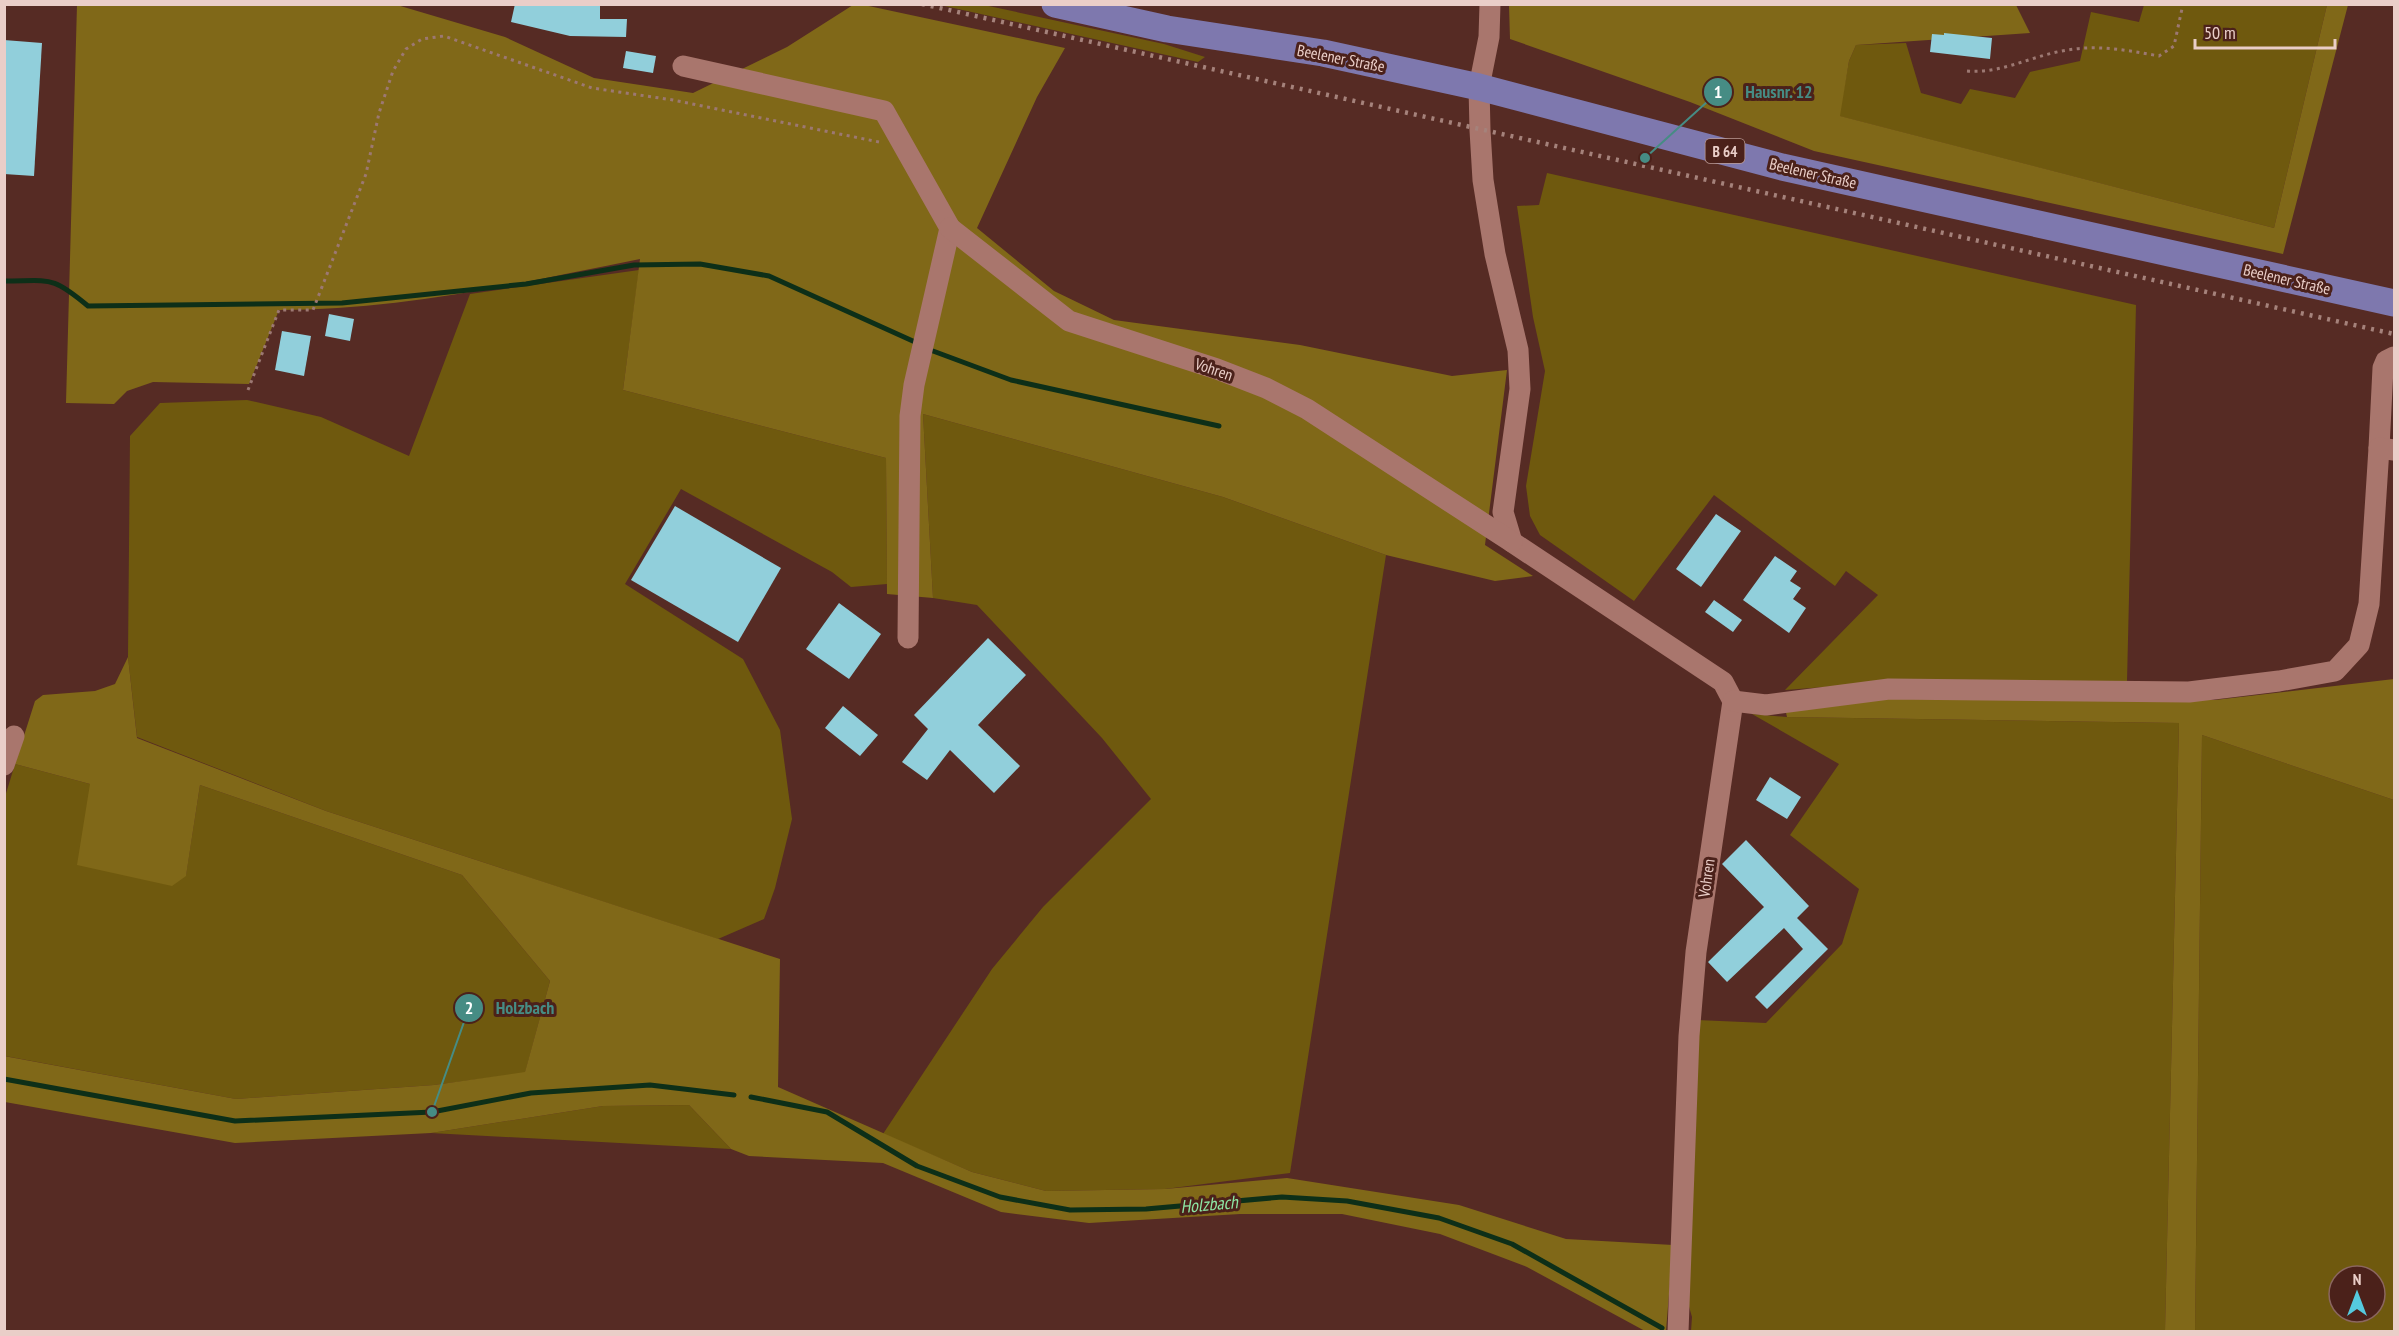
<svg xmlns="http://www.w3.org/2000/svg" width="2399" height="1336" font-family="'PT Sans Narrow',sans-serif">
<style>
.green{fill:#6f590e;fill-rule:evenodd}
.forest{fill:#806818}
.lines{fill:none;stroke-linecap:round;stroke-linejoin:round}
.stream{stroke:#0d2f18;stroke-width:5}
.building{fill:#91cfdb}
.path{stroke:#9c7872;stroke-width:3;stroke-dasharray:3 4.5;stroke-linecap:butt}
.minor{stroke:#a9766d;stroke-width:21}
.major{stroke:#7e78ae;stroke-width:27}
.rail{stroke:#a5827b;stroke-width:4.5;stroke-dasharray:3 6;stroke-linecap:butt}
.labels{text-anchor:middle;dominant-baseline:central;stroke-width:6;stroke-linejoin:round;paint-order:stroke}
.shield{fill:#4b211a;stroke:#ba9a94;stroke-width:1.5}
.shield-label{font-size:15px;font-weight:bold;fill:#eacec8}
.street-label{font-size:16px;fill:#eacec8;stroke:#4b211a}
.water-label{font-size:18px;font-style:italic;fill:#8de7a4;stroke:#4b211a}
.leader{fill:none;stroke:#468c84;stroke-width:2}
.callout-dot{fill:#468c84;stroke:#4b211a;stroke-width:2}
.mark-label{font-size:18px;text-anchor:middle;font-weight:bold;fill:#fff}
.callout-label{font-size:18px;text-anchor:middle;font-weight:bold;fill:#468c84;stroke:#4b211a;stroke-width:6;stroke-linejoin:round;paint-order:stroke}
</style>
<rect width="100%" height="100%" fill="#562b24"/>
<g class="green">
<path d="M940 5H984L1164 44 1205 57 1198 62Z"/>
<path d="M2144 5H2327L2274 228 1839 116 1849 61 1856 45 1906 43 1921 93 1961 104 1970 89 2015 98 2030 72 2080 61 2091 12 2139 22Z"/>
<path d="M1547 173 2136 305 2127 681 1891 682 1785 690 1878 595 1846 571 1835 586 1714 495 1634 601 1540 535 1530 516 1526 486 1545 371 1533 317 1517 206 1539 205Z"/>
<path d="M639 270 623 390 886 458 887 584 851 587 832 572 681 489 625 584 743 659 780 730 792 819 775 888 764 919 718 939 326 811 137 737 128 657 130 436 160 403 247 400 321 417 409 456 470 294Z"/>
<path d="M923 414 1223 497 1386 555 1290 1173 1165 1189 1046 1191 972 1172 883 1134 992 969 1043 907 1151 799 1102 738 977 605 933 598Z"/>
<path d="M1752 714 1787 717 2179 723 2165 1331H1691L1692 1317 1686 1296 1697 1020 1766 1023 1842 944 1859 889 1790 835 1839 764Z"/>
<path d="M2202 735 2394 800V1331L2195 1332ZM2339 1276H2375V1312H2339Z"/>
<path d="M15 764 90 784 186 875 200 785 462 875 550 981 525 1073 434 1085 236 1099 5 1056 4 800Z"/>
<path d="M689 1105 731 1149 431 1133 603 1106Z"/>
</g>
<g class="forest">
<path d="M77 5H397L505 37 594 78 693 93 787 47 853 5H864L1065 48 1037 97 977 228 1054 291 1114 320 1300 345 1452 376 1507 370 1485 545 1533 576 1495 581 1386 555 1223 497 923 414 933 598 887 594 886 458 623 390 640 259C520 283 402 310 279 310L249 384 153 382 127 391 114 404 66 403Z"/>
<path d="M1509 5H2016L2030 33 1856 45 1849 61 1840 116 2274 228 2327 5H2348L2283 254 1814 151 1690 102 1510 39Z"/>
<path d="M128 657 137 738 326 811 780 959 778 1087 972 1172 1046 1191 1165 1189 1287 1178 1459 1205 1566 1239 1673 1245 1666 1331H1645L1527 1267 1440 1234 1342 1214H1240L1089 1223 1001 1212 883 1163 749 1156 731 1149 689 1105 603 1106 431 1133 235 1143 5 1102 4 1056 236 1099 434 1085 525 1072 550 981 462 875 200 785 186 876 172 886 77 865 90 784 15 764 35 701 43 695 95 691 115 684Z"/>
<path d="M2394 679V800L2202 735 2195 1331H2165L2179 723 1787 717 1785 708 1885 695 2215 700Z"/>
</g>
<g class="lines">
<g class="stream">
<path d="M4 281C51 281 51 275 88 306L342 303 526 284 634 265 700 264 769 276 915 342"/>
<path d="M933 351 1011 380 1219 426"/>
<path d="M4 1079 235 1121 432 1112 531 1093 650 1085 734 1095"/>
<path d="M751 1097 827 1112 917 1166 1000 1197 1070 1210 1146 1209 1282 1197 1347 1201 1439 1218 1512 1244 1662 1328"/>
</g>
</g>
<g class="building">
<path d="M515 4 600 5V19H627L626 37 570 36 511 22Z"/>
<path d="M1944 33 1992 38 1990 59 1930 52 1932 34 1944 35Z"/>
<path d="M4 40 42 43 34 176 4 174Z"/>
<path d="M626 51 656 56 653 73 623 68Z"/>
<path d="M329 314 354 319 350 341 325 336Z"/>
<path d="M282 331 311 336 304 376 275 370Z"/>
<path d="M675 506 781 568 738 642 631 580Z"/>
<path d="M1716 514 1741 531 1701 587 1676 569Z"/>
<path d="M1775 556 1797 571 1790 581 1801 588 1793 599 1806 608 1789 633 1743 600Z"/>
<path d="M1714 600 1742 620 1733 632 1705 612Z"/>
<path d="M839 603 881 634 849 679 806 649Z"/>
<path d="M988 638 1026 675 978 725 1020 766 994 793 950 750 927 780 902 762 928 729 914 715Z"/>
<path d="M843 706 878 735 860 756 825 728Z"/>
<path d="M1770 777 1801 797 1787 819 1756 800Z"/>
<path d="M1746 840 1809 906 1797 918 1828 949 1767 1009 1755 997 1803 949 1784 928 1727 982 1708 962 1764 907 1722 864Z"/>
</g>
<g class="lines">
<g class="path">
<path d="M1967 71C2000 74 2029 57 2062 51 2095 44 2126 50 2159 56L2174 46 2183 4"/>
<path d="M248 390 279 310H313L366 174 379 113 393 71 406 49 422 39 444 36 592 88 673 100 879 142"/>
</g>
<g class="minor">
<path d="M1490 4 1489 37 1479 87 1480 130 1483 180 1495 254 1518 350 1520 389 1503 512 1512 542 1723 682 1733 701 1696 952 1689 1036 1678 1332"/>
<path d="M683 66 884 111 950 228 914 385 910 416 908 638"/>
<path d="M950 228 1069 321 1217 369 1266 388 1307 409 1512 542"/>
<path d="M2379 448 2383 368 2386 361 2394 357"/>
<path d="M1733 701 1766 705 1889 689 2189 692 2279 681 2335 671 2359 645 2369 604 2379 448 2394 450"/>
<path d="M4 765 14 736"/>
</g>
<path class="major" d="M1055 4 1167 29 1323 53 1479 87 1782 167 2394 303"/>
<path class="rail" d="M922 4 2394 334"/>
</g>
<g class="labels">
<rect class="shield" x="1705.5" y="139" width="39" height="24" rx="4.5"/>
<g class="shield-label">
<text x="1725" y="151">B 64</text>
</g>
<g class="street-label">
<text transform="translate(1341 58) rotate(11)">Beelener Straße</text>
<text transform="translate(1813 173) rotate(13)">Beelener Straße</text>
<text transform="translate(2287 279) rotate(13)">Beelener Straße</text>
<text transform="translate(1214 369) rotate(19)">Vohren</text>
<text transform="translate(1706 878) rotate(-82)">Vohren</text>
</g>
<g class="water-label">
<text transform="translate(1209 1204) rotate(-5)">Holzbach</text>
</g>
</g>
<path class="leader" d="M1645 158L1718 92M432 1112L469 1008"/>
<g class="callout-dot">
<circle cx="1645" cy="158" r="6"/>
<circle cx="432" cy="1112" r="6"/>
<circle cx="1718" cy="92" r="15"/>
<circle cx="469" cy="1008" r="15"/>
</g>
<g class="mark-label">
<text x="1718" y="98">1</text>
<text x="469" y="1014">2</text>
</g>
<g class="callout-label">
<text x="1779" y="98">Hausnr. 12</text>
<text x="525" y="1014">Holzbach</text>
</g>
<rect width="2399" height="1336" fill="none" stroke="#eacec8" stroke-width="12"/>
<g transform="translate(2357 1294)"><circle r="28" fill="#4b211a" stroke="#8b6660" stroke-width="1.5"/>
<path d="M0-4.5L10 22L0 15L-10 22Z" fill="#55cade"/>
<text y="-9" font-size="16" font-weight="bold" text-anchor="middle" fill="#eacec8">N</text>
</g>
<path d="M2195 39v9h140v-9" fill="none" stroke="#eacec8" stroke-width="3"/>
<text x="2204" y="39" font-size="18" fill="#eacec8" stroke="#4b211a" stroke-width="4.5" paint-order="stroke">50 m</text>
</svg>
